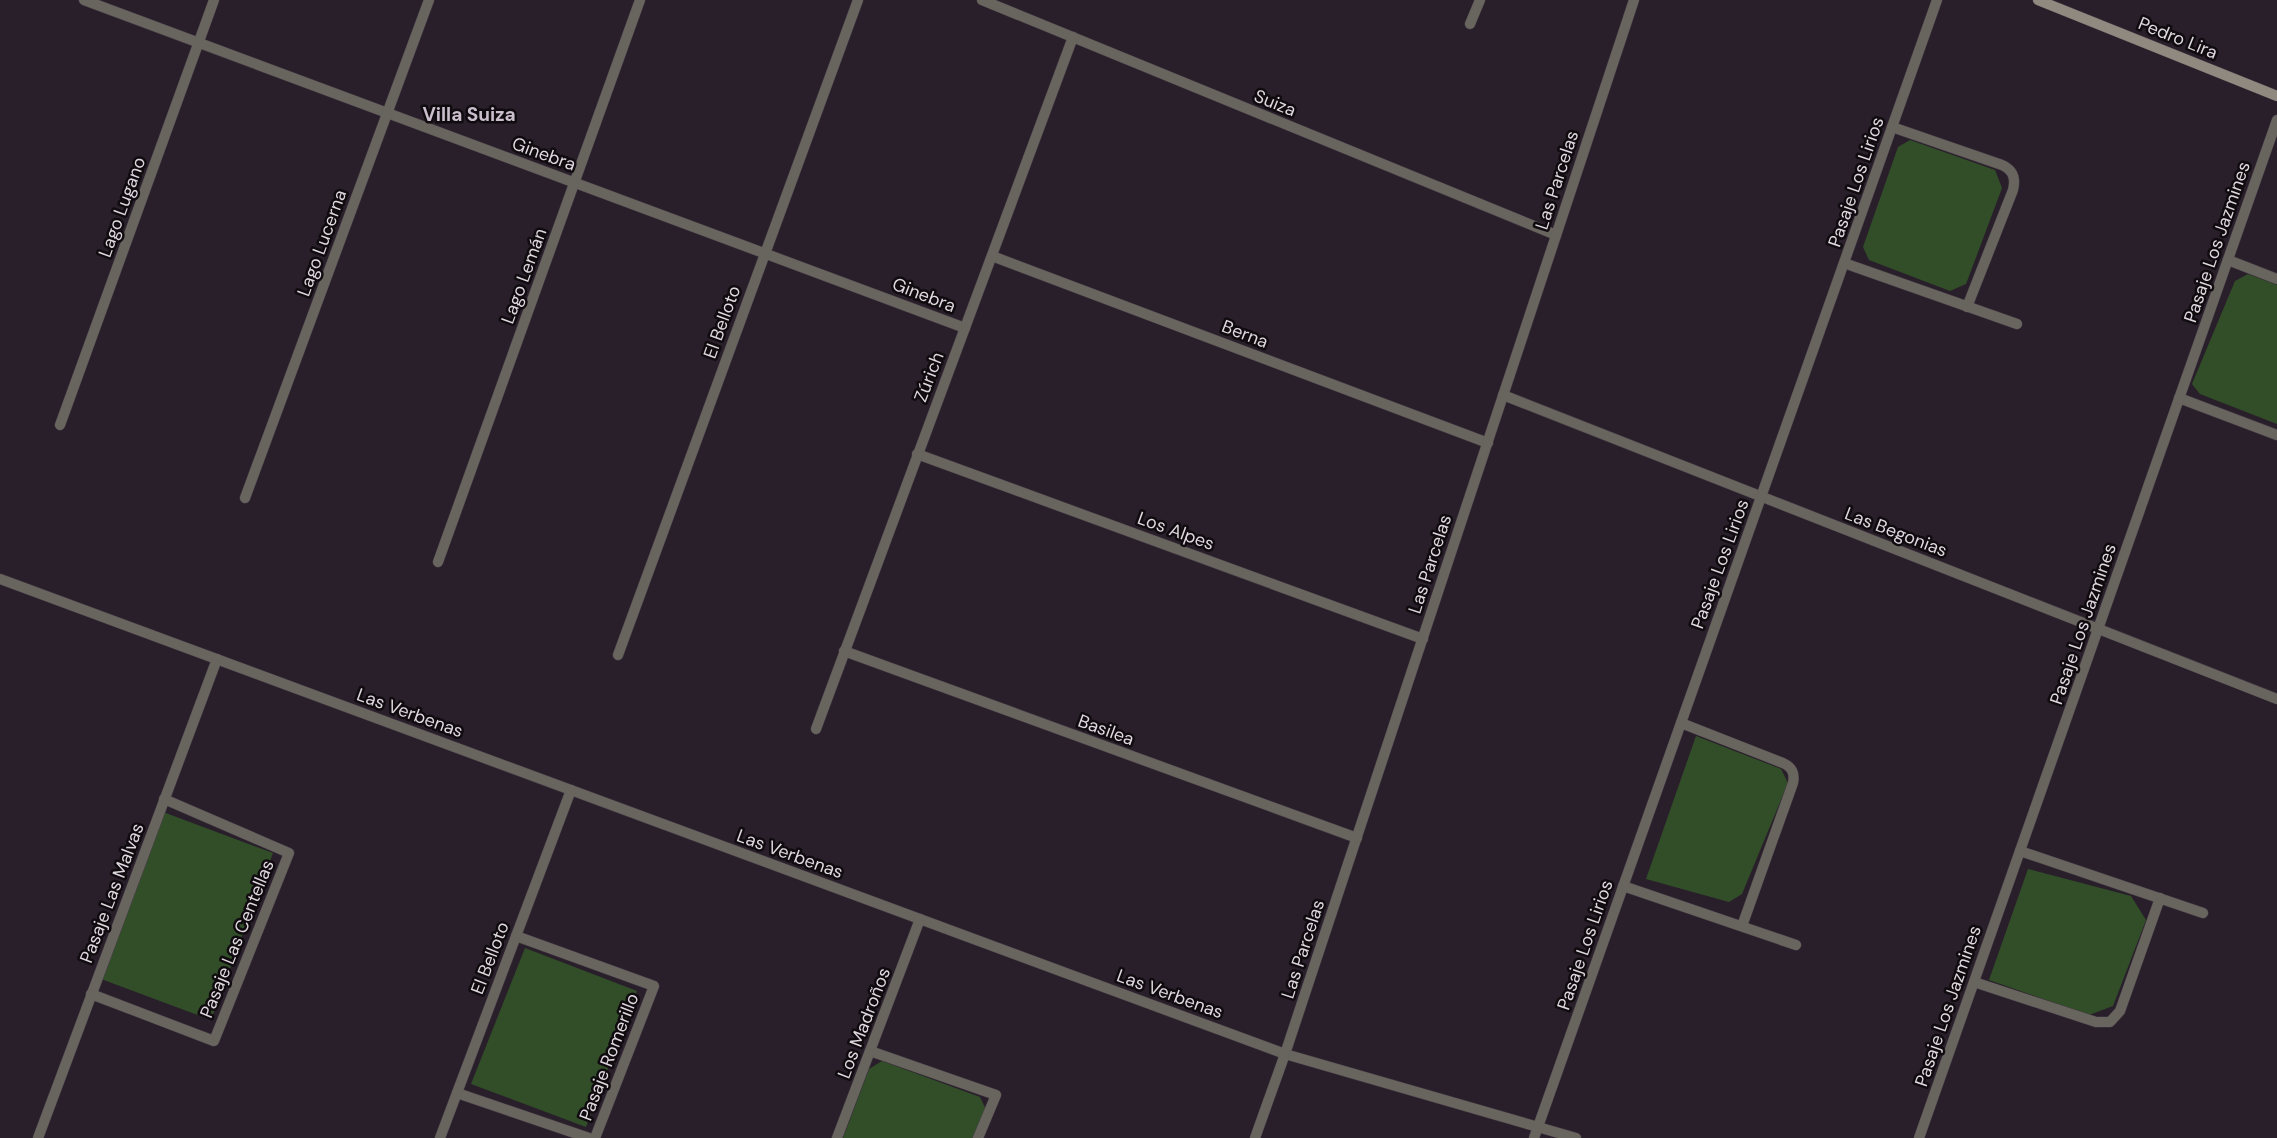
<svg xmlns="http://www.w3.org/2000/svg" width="2277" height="1138" font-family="'DM Sans',sans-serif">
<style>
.green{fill:#324e29}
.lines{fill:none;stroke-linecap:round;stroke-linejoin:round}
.street-casing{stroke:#463d47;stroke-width:11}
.secondary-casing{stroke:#463d47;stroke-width:11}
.street{stroke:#68645e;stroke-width:10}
.secondary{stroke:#8f897f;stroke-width:10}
.labels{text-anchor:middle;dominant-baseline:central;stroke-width:5;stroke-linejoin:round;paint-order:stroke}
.street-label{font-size:18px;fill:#dfd8df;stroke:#0f0b0f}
.neighbourhood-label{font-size:19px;font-weight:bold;fill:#cbbecd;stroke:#0f0b0f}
</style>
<rect width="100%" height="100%" fill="#291f2a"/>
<g class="green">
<path d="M1910 140 1995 170 2002 188 1966 284 1950 291 1869 260 1863 247 1898 147Z"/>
<path d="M2248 274 2277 285V424L2200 394 2192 384 2235 281Z"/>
<path d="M1696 736 1781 769 1788 783 1742 894 1729 902 1646 879Z"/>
<path d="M163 812 273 853 211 1020 101 979Z"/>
<path d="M2028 869 2131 896 2146 920 2113 1006 2089 1015 1989 980Z"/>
<path d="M525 948 637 991 586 1127 471 1084Z"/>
<path d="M882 1061 980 1097 987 1112 977 1138H843L869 1069Z"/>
</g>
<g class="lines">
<g class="street-casing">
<g id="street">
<path d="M84 0 965 328"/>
<path d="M982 0 1556 235"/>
<path d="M1470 24 1480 0"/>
<path d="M1892 127 2002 165C2013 170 2016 178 2013 190L1967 307"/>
<path d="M992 256 1488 443"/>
<path d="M2228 260 2277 279"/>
<path d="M1844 263 2017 324"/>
<path d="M1503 395 2277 699"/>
<path d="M2179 398 2277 435"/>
<path d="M60 425 214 0"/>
<path d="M917 454 1423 639"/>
<path d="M245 498 429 0"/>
<path d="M438 562 640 0"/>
<path d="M0 579 1285 1054 1576 1138"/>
<path d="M844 651 1357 838"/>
<path d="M618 655 858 0"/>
<path d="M1681 723 1783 763C1792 767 1795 773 1793 783L1742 926"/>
<path d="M816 729 1073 37"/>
<path d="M2020 851 2203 913"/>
<path d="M1623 886 1796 945"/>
<path d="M516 936 654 986 595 1138"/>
<path d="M1974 982 2096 1022H2110L2120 1011 2160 898"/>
<path d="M91 994 214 1041 289 853 164 799"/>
<path d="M870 1051 996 1095 978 1138"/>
<path d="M457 1093 589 1138"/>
<path d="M38 1138 217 659"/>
<path d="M440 1138 571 790"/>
<path d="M837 1138 920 919"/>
<path d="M1255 1138 1285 1054 1634 0"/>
<path d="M1534 1138 1937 0"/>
<path d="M1919 1138 2277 120"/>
</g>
</g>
<g class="secondary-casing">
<path id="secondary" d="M2038 0 2277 96"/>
</g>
<use href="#street" class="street"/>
<use href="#secondary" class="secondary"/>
</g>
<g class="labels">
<g class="street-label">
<text transform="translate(2178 38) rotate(22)">Pedro Lira</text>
<text transform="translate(1275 103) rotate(22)">Suiza</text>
<text transform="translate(544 154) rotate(20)">Ginebra</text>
<text transform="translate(1557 180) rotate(-72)">Las Parcelas</text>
<text transform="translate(1856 182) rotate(-71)">Pasaje Los Lirios</text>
<text transform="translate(122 207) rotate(-70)">Lago Lugano</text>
<text transform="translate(2217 242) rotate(-71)">Pasaje Los Jazmines</text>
<text transform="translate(322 243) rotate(-70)">Lago Lucerna</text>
<text transform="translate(524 276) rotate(-70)">Lago Lemán</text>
<text transform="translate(924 295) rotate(21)">Ginebra</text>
<text transform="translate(722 322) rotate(-70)">El Belloto</text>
<text transform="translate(1245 334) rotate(21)">Berna</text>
<text transform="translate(929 377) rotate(-69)">Zúrich</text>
<text transform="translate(1176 531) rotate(20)">Los Alpes</text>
<text transform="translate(1896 532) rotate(21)">Las Begonias</text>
<text transform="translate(1430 564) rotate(-72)">Las Parcelas</text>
<text transform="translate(1720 564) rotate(-70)">Pasaje Los Lirios</text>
<text transform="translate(2083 624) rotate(-71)">Pasaje Los Jazmines</text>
<text transform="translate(410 713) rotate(20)">Las Verbenas</text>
<text transform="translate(1106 730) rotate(20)">Basilea</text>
<text transform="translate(790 854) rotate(20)">Las Verbenas</text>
<text transform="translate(112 893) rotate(-69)">Pasaje Las Malvas</text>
<text transform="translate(237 939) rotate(-68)">Pasaje Las Centellas</text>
<text transform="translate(1585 945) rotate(-71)">Pasaje Los Lirios</text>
<text transform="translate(1303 949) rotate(-72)">Las Parcelas</text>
<text transform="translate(490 958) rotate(-69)">El Belloto</text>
<text transform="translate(1170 994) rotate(20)">Las Verbenas</text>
<text transform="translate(1948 1006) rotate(-71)">Pasaje Los Jazmines</text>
<text transform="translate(864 1023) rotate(-69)">Los Madroños</text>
<text transform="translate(609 1057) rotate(-69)">Pasaje Romerillo</text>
</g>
<g class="neighbourhood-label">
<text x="469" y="114">Villa Suiza</text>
</g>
</g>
</svg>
